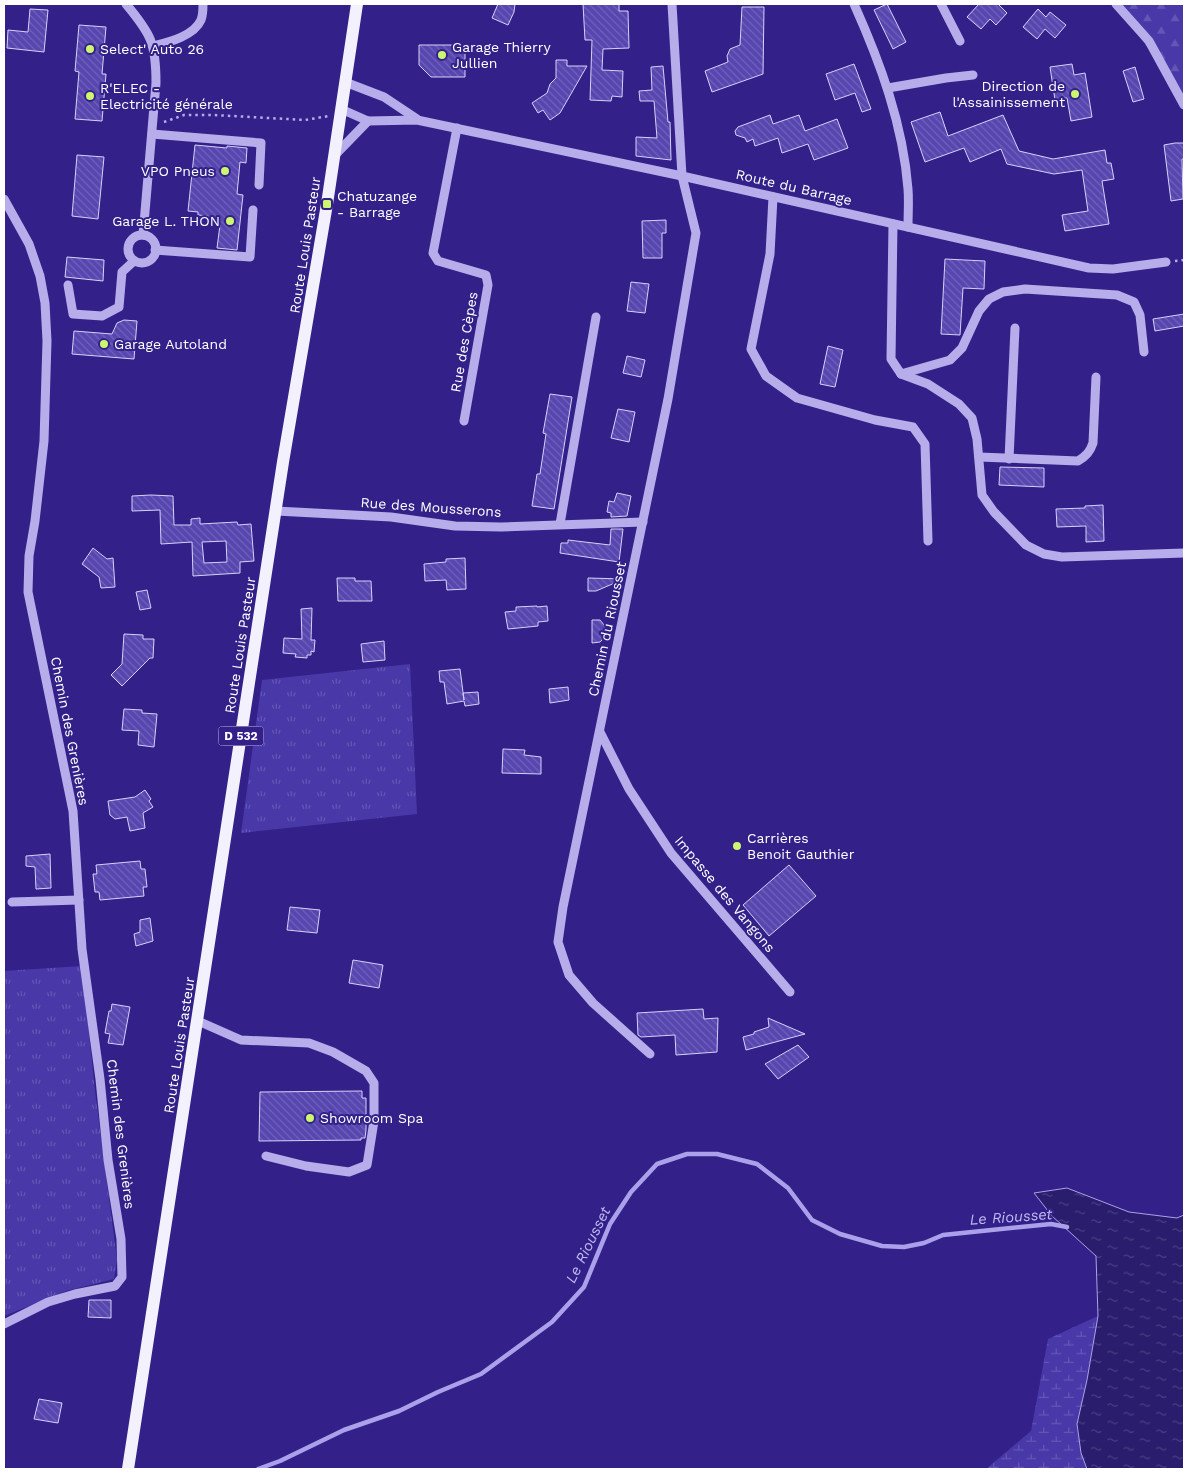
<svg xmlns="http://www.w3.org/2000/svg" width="1188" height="1473" font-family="'Work Sans',sans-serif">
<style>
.grass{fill:url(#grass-tufts)}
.forest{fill:url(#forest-firs)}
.wetland{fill:url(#wetland-marsh)}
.water{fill:url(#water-ripples);stroke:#aba1eb}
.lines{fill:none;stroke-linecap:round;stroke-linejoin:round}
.stream{stroke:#aba1eb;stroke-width:4.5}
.building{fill:url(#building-back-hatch);stroke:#d7d1f8;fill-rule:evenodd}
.path{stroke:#b6adea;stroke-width:2.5;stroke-dasharray:2.5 4;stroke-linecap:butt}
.minor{stroke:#b6adea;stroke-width:9}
.major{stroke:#f4f1fe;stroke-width:12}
.poi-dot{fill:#ccf76f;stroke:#332189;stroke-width:2}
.labels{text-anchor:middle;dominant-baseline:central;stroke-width:4;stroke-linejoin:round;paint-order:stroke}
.shield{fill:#332189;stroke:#c2bcdc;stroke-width:1}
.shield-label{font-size:12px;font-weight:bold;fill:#fff}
.poi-label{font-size:14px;fill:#fff;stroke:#332189;text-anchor:start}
.street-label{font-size:14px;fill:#fff;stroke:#332189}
.water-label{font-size:15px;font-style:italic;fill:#c1b9f1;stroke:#332189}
</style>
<defs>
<pattern id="grass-tufts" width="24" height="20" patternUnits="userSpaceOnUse" patternTransform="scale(1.25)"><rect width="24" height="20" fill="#4938a8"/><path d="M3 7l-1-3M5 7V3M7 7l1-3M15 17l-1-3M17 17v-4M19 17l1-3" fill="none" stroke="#6456b5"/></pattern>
<pattern id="forest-firs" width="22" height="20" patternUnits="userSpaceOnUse" patternTransform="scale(1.25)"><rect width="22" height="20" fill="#4938a8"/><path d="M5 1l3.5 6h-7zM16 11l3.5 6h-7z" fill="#6456b5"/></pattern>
<pattern id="wetland-marsh" width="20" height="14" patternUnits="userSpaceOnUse" patternTransform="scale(1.25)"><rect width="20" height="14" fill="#4938a8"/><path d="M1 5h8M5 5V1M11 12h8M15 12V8" fill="none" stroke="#6456b5"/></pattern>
<pattern id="water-ripples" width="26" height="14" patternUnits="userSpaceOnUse" patternTransform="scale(1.25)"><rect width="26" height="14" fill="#2b1d6d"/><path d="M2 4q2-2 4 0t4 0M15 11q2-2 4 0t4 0" fill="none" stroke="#4b3f83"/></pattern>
<pattern id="building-back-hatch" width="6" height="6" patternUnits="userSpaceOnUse" patternTransform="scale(1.25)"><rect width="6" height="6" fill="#5746af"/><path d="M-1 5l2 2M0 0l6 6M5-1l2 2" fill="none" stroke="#7062bb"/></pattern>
</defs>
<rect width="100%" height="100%" fill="#332189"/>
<g class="grass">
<path d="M410 664 417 814 241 833 262 680Z"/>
<path d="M82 966 95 1091 117 1260 114 1279 66 1291 4 1316V971Z"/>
</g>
<path class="forest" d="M1115 4H1184V96Z"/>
<path class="wetland" d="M1098 1316 1087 1380 1077 1424 1081 1453 1087 1469H986L1031 1431 1048 1339Z"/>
<path class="water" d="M1067 1188 1129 1212 1177 1218 1184 1215V1469H1087L1081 1453 1077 1424 1087 1380 1098 1316 1096 1256 1052 1216 1034 1193Z"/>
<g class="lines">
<path class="stream" d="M258 1469 280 1461 344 1430 399 1411 438 1392 481 1374 552 1322 584 1287 610 1224 631 1192 657 1164 687 1154H717L757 1164 788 1188 812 1220 840 1234 882 1246 904 1247 924 1243 943 1235 1051 1224 1067 1227"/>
</g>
<g class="building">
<path d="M498 4H515L514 12 508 25 492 18Z"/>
<path d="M583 4H619V11H628L629 48 603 49 602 70 623 71 622 97 612 96 611 101 590 100 592 40H585Z"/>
<path d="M887 4 906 42 893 49 874 10Z"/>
<path d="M979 4H998L1007 13 996 25 990 19 981 29 967 17Z"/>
<path d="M742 7H764L763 74 712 92 705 71 728 62 727 56 730 49 740 45Z"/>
<path d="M30 9 48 10 44 52 7 48 8 30 28 32Z"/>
<path d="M1038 9 1046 17 1050 12 1066 25 1055 38 1045 29 1037 39 1023 27Z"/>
<path d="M79 25 106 27 102 74H106L102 121 75 119 79 72 75 71Z"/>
<path d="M419 45H465V77H431L419 65Z"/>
<path d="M556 60H567V66H587L560 113 550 120 543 110 538 113 532 103 547 93 550 84 556 78Z"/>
<path d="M854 64 871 109 862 112 855 93 835 100 826 74Z"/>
<path d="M1072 64 1074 75 1085 73 1092 117 1071 121 1067 98 1055 100 1050 67Z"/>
<path d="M663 66 668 122H670L671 160 636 156V137L657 138 654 101H640L639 91 652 90 651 67Z"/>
<path d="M1135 67 1144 99 1133 102 1123 71Z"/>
<path d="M940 112 948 136 1003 115 1019 151 1053 159 1105 150 1107 163H1111L1114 179 1102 181 1109 224 1065 231 1062 215 1088 211 1082 170 1054 174 1007 164 1001 149 970 162 964 148 925 162 911 122Z"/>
<path d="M770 115 773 124 799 115 805 131 837 119 848 148 814 160 808 144 782 153 778 138 755 146 753 139 747 142 745 138 736 135 735 131 738 127Z"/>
<path d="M1175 143H1184V159H1182L1183 199 1171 201 1164 145Z"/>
<path d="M195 145 227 148V146L247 148 246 163 240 162 237 194 243 195 237 250 217 248 220 225 208 224V216L198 215V212L188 211Z"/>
<path d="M77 155 104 157 98 219 72 216Z"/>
<path d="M666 220V233H662V258H643L642 221Z"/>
<path d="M67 257 104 260 103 281 65 277Z"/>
<path d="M945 259 985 261 984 289 963 288 960 335 941 334Z"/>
<path d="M631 282 649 284 645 313 627 311Z"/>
<path d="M1184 314V326L1155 331 1153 319Z"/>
<path d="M124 320 137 321 134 359 72 354 74 331 112 334 117 323Z"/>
<path d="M828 346 843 350 835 387 820 384Z"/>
<path d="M627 356 645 360 641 377 623 373Z"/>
<path d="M550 394 572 397 554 509 532 506 537 474H540L546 434 543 433Z"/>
<path d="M618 409 635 412 629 442 611 438Z"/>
<path d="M1000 467 1044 468V487L999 485Z"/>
<path d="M617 493 631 496 627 516 611 517V513L607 512 609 501 614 502Z"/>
<path d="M151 495 173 496 174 525H191V519L200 518V524L237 522 238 525 251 524 254 561 240 562V573L193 576 192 542 161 544 160 510 132 511V496ZM226 541 227 562 204 563 202 542Z"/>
<path d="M1103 505 1104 541 1086 542V526L1057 527 1056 509 1085 508V506Z"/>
<path d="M611 529H623L619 562 560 553 561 543H568V540L610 545Z"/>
<path d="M93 548 107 559 113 558 115 587 101 588 99 577 82 564Z"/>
<path d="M465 558 466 589 447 590 446 580 425 581 424 564 446 562V559Z"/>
<path d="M337 578H355V581H371L372 601H338Z"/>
<path d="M588 578 624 579 596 591H588Z"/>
<path d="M147 590 151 608 140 610 136 592Z"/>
<path d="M537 606V607L547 606 548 621 538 622V626L508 629 505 612 516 611V607Z"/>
<path d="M312 608 311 640H315L314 652 311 651V655H307V658L295 657 296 654 283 653 284 638 302 639 301 609Z"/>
<path d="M592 620H600L605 626 603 639 600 642 592 643Z"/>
<path d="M124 634 143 635V639H154L153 658H150L122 686 111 675 122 664Z"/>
<path d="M384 641 385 660 363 662 361 644Z"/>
<path d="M460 669 464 700 463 693 478 692 479 704 465 706 464 701 447 704 444 682H440L439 671Z"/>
<path d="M568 687 569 700 550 703 549 689Z"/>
<path d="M124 709 142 710V713L157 714 154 747 138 745 139 731 122 730Z"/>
<path d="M503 749 525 750 524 755 541 757V774L502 773Z"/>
<path d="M145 790 151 799 149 801 153 807 143 813 145 828 130 831 127 817 115 819 110 815 108 801 135 797Z"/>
<path d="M50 854 51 888 36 889 35 867 26 866V856Z"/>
<path d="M140 861 141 869H145L147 887H143L144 896 100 900 99 892H95L93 874H97L96 865Z"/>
<path d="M789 865 816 896 769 936 743 905Z"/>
<path d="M290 907 320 910 317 933 287 930Z"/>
<path d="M150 918 153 941 136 946 134 934 140 932V920Z"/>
<path d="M353 960 383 965 379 988 349 983Z"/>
<path d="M112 1004 130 1007 123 1045 108 1043 110 1034 105 1033 109 1011H111Z"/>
<path d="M703 1009 704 1019 718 1018 717 1052 676 1055 675 1035 641 1037 638 1035 637 1013Z"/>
<path d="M768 1018 805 1034 746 1050 743 1037 754 1034V1032L769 1027Z"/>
<path d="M798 1045 809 1057 778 1079 765 1064Z"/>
<path d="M362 1091V1098H366V1130L365 1138H361V1140L259 1141 260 1092Z"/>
<path d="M89 1300H111V1318L88 1317Z"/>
<path d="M39 1399 62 1403 58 1423 34 1419Z"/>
</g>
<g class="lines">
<g class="path">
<path d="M164 122 184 115H214L305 120 329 116"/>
<path d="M1175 261 1184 260"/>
</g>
<g class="minor">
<path d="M126 4C151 34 156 43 156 83L143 235"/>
<path d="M854 4C880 62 903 124 908 189 909 201 908 214 908 227"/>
<path d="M941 4 960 41"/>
<path d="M1116 4 1149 41 1184 105"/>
<path d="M153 46C169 42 194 36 201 20 203 15 203 9 203 4"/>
<path d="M345 82 384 97 417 119"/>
<path d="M888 88 946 78 973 75"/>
<path d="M341 109 368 121 417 120 682 176 1089 268 1113 269 1166 262"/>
<path d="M457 128 433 253 438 261 486 275 488 285 464 421"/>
<path d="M152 134 261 143 259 185"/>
<path d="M334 156 368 121"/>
<path d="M773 197 770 254 751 349 766 376 797 398 875 420 913 427 925 444 928 541"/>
<path d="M4 199 29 244 40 276 45 303 47 341 44 441 35 521 29 556 28 592 73 811 82 949 100 1079 108 1160 121 1239 122 1277 115 1286 75 1294 48 1302 4 1324"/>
<path d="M893 224 891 359 901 374 928 384 959 404 972 418 977 439 982 495 994 512 1026 545 1044 554 1062 557 1184 553"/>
<circle cx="142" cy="249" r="14"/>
<path d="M155 250 250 257 253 210"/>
<path d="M68 285 73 314 102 316 119 307 122 272 134 261"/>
<path d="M901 374 950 360 962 348 979 311 989 299 1003 292 1025 289 1117 295 1134 302 1140 315 1144 352"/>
<path d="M979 457 1078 461C1086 456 1090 452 1093 443L1096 377"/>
<path d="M1009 459 1015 328"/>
<path d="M276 511 391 517 455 526 501 527 643 522"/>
<path d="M560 524 596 317"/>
<path d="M600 732 629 789 671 853 790 992"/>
<path d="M12 902 79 900"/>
<path d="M198 1021 241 1040 309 1043 333 1052 366 1071 374 1083V1121L367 1165 349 1172 306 1166 266 1156"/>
<path d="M650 1054 593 1003 569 975 558 942 563 907 668 399 696 233 682 176 672 4"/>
</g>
<path class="major" d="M128 1469 283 462 327 204 357 4"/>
</g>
<g class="poi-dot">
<circle cx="90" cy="49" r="5"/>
<circle cx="442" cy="55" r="5"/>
<circle cx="1075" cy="94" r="5"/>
<circle cx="90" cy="96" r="5"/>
<circle cx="225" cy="171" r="5"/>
<rect x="322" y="199" width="10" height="10" rx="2.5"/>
<circle cx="230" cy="221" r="5"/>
<circle cx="104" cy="344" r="5"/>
<circle cx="737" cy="846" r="5"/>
<circle cx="310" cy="1118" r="5"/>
</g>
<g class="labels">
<rect class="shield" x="218.5" y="726.5" width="45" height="19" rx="4"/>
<g class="shield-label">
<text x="241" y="736">D 532</text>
</g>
<g class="poi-label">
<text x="452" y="47">Garage Thierry<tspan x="452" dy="16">Jullien</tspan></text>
<text x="100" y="49">Select' Auto 26</text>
<text x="1065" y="86" text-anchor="end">Direction de<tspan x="1065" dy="16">l'Assainissement</tspan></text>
<text x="100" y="88">R'ELEC -<tspan x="100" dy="16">Electricité générale</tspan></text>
<text x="215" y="171" text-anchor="end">VPO Pneus</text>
<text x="337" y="196">Chatuzange<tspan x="337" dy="16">- Barrage</tspan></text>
<text x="220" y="221" text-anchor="end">Garage L. THON</text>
<text x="114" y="344">Garage Autoland</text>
<text x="747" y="838">Carrières<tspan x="747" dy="16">Benoit Gauthier</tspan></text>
<text x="320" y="1118">Showroom Spa</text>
</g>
<g class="street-label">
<text transform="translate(794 187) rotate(13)">Route du Barrage</text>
<text transform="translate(305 245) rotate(-81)">Route Louis Pasteur</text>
<text transform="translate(464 342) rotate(-80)">Rue des Cèpes</text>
<text transform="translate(431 507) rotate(4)">Rue des Mousserons</text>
<text transform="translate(607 629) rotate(-78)">Chemin du Riousset</text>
<text transform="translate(240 645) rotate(-81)">Route Louis Pasteur</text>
<text transform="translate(70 731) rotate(79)">Chemin des Grenières</text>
<text transform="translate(725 894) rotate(50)">Impasse des Vangons</text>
<text transform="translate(179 1045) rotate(-81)">Route Louis Pasteur</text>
<text transform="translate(121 1134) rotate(83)">Chemin des Grenières</text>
</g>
<g class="water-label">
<text transform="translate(1011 1217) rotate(-4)">Le Riousset</text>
<text transform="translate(588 1245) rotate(-64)">Le Riousset</text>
</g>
</g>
<rect width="1188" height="1473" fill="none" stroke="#ffffff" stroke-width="10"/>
</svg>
